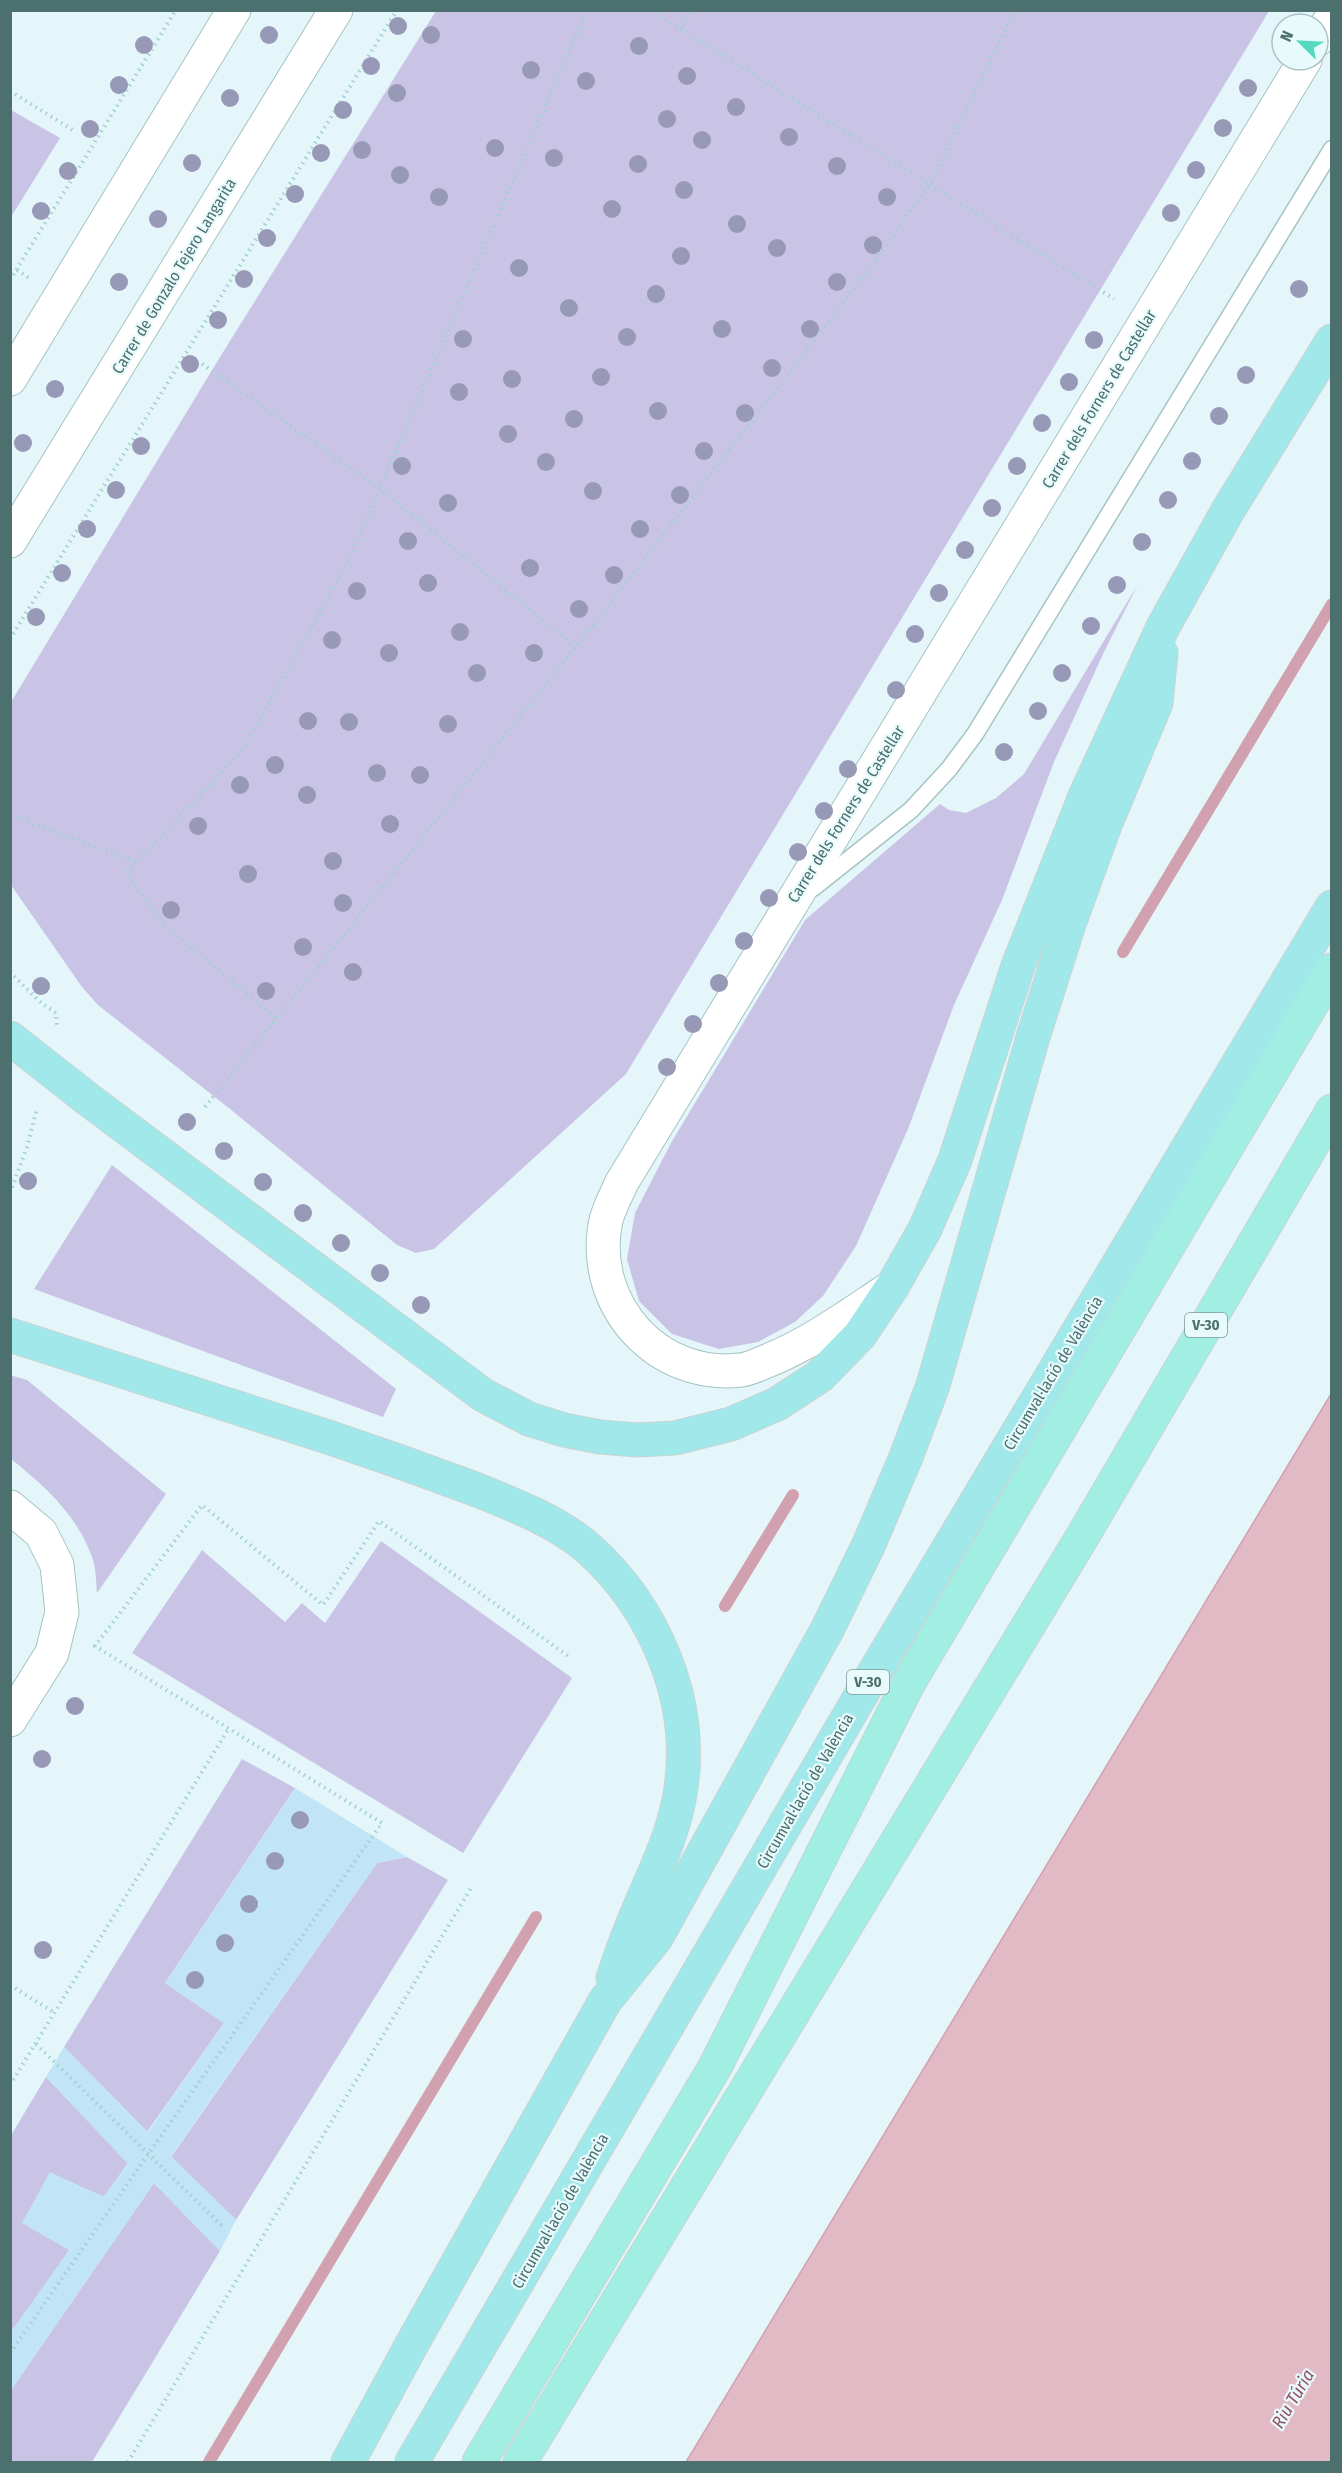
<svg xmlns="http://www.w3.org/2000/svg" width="1342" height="2473" font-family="'Fira Sans Condensed',sans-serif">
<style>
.green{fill:#c9c4e6}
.sand{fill:#c1e4f6}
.water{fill:#e1bac5;stroke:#d2a1af;stroke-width:1.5}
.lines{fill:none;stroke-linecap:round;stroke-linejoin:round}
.stream{stroke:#d2a1af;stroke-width:12}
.service-casing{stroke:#a6c4c4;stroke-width:19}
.minor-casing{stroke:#a6c4c4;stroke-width:35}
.trunk-casing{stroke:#c9d4d3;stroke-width:35}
.motorway-casing{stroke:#c9d4d3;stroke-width:35}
.path{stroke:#a1d1cf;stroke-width:4;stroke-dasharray:1.5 4.5;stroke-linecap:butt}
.service{stroke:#fff;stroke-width:16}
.minor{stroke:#fff;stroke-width:33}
.trunk{stroke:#a1e8ea;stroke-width:33}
.motorway{stroke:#a0efe2;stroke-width:33}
.tree{fill:#9898b7}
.labels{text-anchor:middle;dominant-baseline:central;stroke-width:4.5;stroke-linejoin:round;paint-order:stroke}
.shield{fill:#e9fafd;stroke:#7b9998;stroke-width:1.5}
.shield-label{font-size:15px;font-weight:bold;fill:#4c706d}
.street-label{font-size:16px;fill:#4c706d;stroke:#e9fafd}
.water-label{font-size:18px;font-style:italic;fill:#955263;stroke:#e9fafd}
</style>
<rect width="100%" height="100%" fill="#e4f6fa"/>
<g class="green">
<path d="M436 11H1269L626 1074 434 1249 416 1253 397 1245 230 1109 98 1005 82 987 11 885V702L220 357Z"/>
<path d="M11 110 60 138 11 217Z"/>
<path d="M1138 584 1103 654 1054 762 1002 900 954 1005 908 1129 856 1246 823 1296 795 1322 758 1342 719 1349 672 1334 639 1301 627 1259 635 1213 671 1143 805 920 940 804 949 810 966 813 996 798 1024 774Z"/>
<path d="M112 1165 396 1389 383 1417 34 1289Z"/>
<path d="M10 1375 27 1380 166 1494 97 1593C96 1582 96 1570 93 1560 79 1517 45 1486 11 1459Z"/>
<path d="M381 1541 572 1678 463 1853 132 1653 202 1550 285 1622 302 1603 325 1623Z"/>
<path d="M242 1759 295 1788 165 1983 224 2023 147 2132 64 2047Z"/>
<path d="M407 1857 448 1880 236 2220 171 2157 377 1863Z"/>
<path d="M46 2077 128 2163 104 2197 50 2173 70 2250 11 2332 10 2137Z"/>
<path d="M154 2183 220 2251 92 2462H11V2390Z"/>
</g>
<path class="sand" d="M295 1788 407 1857 377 1863 171 2156 236 2220 220 2251 154 2183 11 2390V2332L69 2250 22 2223 50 2172 103 2197 128 2164 46 2077 64 2047 148 2132 224 2023 165 1983Z"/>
<path class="water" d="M1331 1394V2462H686Z"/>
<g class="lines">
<g class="stream">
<path d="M1123 952 1332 604"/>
<path d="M725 1606 793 1495"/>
<path d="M209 2462 536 1917"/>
</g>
<g class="service-casing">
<path id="service" d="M813 888 911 810 949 769 975 734 1332 149"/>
</g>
<g class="minor-casing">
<g id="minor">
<path d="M1318 39 1332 17"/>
<path d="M10 379 234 10"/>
<path d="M10 541 336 10"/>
<path d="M892 1287C852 1313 812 1343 767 1361 759 1364 750 1369 741 1370 658 1380 591 1306 605 1225 607 1211 616 1196 622 1182L1305 60"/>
<path d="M10 1507 41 1533 57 1565 62 1612 52 1653 10 1720"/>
</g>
</g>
<g class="trunk-casing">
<g id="trunk">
<path d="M10 1038 89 1100 483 1395 529 1419 564 1430 600 1437 638 1440 675 1438 731 1424 777 1404 820 1376 860 1335 892 1287 925 1229 955 1160 1018 966 1086 794 1163 627 1227 512 1332 341"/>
<path d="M10 1335C116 1369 222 1403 328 1437 376 1453 424 1470 472 1488 512 1504 555 1520 588 1548 654 1607 694 1699 681 1788 674 1838 650 1880 632 1926 625 1943 619 1960 613 1978"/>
<path d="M348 2462 412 2344 605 2001 656 1938 828 1628 869 1544 906 1457 933 1385 1033 1037 1069 924 1105 825 1156 703 1161 653"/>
<path d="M412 2462 871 1678 1332 907"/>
</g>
</g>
<g class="motorway-casing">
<g id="motorway">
<path d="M479 2462 715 2067 908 1684 1332 970"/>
<path d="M520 2462 1081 1539 1332 1111"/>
</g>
</g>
<g class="path">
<path d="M650 10 1114 299"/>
<path d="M681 30 692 10"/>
<path d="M10 91 76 132"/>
<path d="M17 270 29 278"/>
<path d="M10 280 176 10"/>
<path d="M202 364 379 488 576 647"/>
<path d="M10 639 397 10"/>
<path d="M10 815 136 862 242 751 347 564 587 10"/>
<path d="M136 862 126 873 164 925 276 1018"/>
<path d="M10 972 39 1001 56 1013 57 1025"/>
<path d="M205 1107 576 647 842 305 931 183 1015 10"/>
<path d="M10 1193 27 1147 37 1108"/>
<path d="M10 1985 55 2013"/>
<path d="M36 2044 222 2226"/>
<path d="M10 2085 229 1728"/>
<path d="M10 2353 149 2153 382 1823 95 1646 202 1505 323 1605 379 1521 571 1658"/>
<path d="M128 2462 471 1888"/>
</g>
<use href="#service" class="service"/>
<use href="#minor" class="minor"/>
<use href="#trunk" class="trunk"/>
<use href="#motorway" class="motorway"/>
</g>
<g class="tree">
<circle cx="398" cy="26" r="9"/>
<circle cx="269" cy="35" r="9"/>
<circle cx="431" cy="35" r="9"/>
<circle cx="144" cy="45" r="9"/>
<circle cx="639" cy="46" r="9"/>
<circle cx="371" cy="66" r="9"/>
<circle cx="531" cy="70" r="9"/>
<circle cx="687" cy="76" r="9"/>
<circle cx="586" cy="81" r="9"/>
<circle cx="119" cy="85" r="9"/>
<circle cx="1248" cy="88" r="9"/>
<circle cx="397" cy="93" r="9"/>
<circle cx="230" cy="98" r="9"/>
<circle cx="736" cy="107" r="9"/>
<circle cx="343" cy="110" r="9"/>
<circle cx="667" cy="119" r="9"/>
<circle cx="1223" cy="128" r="9"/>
<circle cx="90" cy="129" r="9"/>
<circle cx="789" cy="137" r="9"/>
<circle cx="702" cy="140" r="9"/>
<circle cx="495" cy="148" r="9"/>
<circle cx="362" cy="150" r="9"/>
<circle cx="321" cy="153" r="9"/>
<circle cx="554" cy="158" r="9"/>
<circle cx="192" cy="163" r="9"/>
<circle cx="638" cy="164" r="9"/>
<circle cx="837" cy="166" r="9"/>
<circle cx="1196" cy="170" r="9"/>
<circle cx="68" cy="171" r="9"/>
<circle cx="400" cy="175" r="9"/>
<circle cx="684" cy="190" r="9"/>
<circle cx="295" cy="194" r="9"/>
<circle cx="439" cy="197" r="9"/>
<circle cx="887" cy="197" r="9"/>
<circle cx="612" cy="209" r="9"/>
<circle cx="41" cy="211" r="9"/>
<circle cx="1171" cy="213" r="9"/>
<circle cx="158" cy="219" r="9"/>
<circle cx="737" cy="224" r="9"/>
<circle cx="267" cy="238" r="9"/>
<circle cx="873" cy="245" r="9"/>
<circle cx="777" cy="248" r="9"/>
<circle cx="681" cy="256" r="9"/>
<circle cx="519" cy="268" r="9"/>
<circle cx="244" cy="279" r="9"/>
<circle cx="119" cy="282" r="9"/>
<circle cx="837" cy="282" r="9"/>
<circle cx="1299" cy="289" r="9"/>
<circle cx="656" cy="294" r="9"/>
<circle cx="569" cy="308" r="9"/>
<circle cx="218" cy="320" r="9"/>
<circle cx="722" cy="329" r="9"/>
<circle cx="810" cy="329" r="9"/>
<circle cx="627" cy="337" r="9"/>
<circle cx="463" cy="339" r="9"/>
<circle cx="1094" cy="340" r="9"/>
<circle cx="190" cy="364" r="9"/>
<circle cx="772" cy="368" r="9"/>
<circle cx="1246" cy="375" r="9"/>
<circle cx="601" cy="377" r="9"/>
<circle cx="512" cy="379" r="9"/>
<circle cx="1069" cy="382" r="9"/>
<circle cx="55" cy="389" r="9"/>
<circle cx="459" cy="392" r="9"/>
<circle cx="658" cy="411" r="9"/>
<circle cx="745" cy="413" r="9"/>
<circle cx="1219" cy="416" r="9"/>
<circle cx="574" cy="419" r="9"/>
<circle cx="1042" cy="423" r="9"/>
<circle cx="508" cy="434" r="9"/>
<circle cx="23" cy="443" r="9"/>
<circle cx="141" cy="446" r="9"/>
<circle cx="704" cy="451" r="9"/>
<circle cx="1192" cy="461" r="9"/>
<circle cx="546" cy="462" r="9"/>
<circle cx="402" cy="466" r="9"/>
<circle cx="1017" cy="466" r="9"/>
<circle cx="116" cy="490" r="9"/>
<circle cx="593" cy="491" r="9"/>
<circle cx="680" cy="495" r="9"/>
<circle cx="1168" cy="500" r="9"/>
<circle cx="448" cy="503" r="9"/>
<circle cx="992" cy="508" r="9"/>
<circle cx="87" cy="529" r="9"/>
<circle cx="640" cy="529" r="9"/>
<circle cx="408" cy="541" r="9"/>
<circle cx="1142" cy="542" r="9"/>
<circle cx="965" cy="550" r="9"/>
<circle cx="530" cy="568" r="9"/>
<circle cx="62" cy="573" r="9"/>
<circle cx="614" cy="575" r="9"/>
<circle cx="428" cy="583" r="9"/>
<circle cx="1117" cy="585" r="9"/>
<circle cx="357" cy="591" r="9"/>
<circle cx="939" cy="593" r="9"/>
<circle cx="579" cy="609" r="9"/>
<circle cx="36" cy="617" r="9"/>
<circle cx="1091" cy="626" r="9"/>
<circle cx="460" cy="632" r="9"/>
<circle cx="915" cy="634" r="9"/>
<circle cx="332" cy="640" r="9"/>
<circle cx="389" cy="653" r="9"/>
<circle cx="534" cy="653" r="9"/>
<circle cx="477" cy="673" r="9"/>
<circle cx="1062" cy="673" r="9"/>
<circle cx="896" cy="690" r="9"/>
<circle cx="1038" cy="711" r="9"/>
<circle cx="308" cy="721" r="9"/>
<circle cx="349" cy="722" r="9"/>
<circle cx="448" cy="724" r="9"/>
<circle cx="1004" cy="752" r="9"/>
<circle cx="275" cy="765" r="9"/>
<circle cx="848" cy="769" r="9"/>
<circle cx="377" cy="773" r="9"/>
<circle cx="420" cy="775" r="9"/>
<circle cx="240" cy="785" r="9"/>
<circle cx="307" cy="795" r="9"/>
<circle cx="824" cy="811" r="9"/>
<circle cx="390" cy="824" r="9"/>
<circle cx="198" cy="826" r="9"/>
<circle cx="798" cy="852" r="9"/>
<circle cx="333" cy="861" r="9"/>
<circle cx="248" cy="874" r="9"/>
<circle cx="769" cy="898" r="9"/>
<circle cx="343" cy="903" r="9"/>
<circle cx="171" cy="910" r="9"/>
<circle cx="744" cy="941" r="9"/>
<circle cx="303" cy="947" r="9"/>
<circle cx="353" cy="972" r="9"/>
<circle cx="719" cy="983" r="9"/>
<circle cx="41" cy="986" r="9"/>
<circle cx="266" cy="991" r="9"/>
<circle cx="693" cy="1024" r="9"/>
<circle cx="667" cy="1067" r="9"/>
<circle cx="187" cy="1122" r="9"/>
<circle cx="224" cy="1151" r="9"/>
<circle cx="28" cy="1181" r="9"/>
<circle cx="263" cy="1182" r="9"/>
<circle cx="303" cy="1213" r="9"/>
<circle cx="341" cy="1243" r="9"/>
<circle cx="380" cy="1273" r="9"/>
<circle cx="421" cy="1305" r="9"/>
<circle cx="75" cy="1706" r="9"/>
<circle cx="42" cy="1759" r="9"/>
<circle cx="300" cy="1820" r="9"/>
<circle cx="275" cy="1861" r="9"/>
<circle cx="249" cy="1904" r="9"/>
<circle cx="225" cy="1943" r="9"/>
<circle cx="43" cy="1950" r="9"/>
<circle cx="195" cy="1980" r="9"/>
</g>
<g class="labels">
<g class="shield">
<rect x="1185" y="1313" width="42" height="24" rx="4.5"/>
<rect x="847" y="1670" width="42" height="24" rx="4.5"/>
</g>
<g class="shield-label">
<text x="1206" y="1325">V-30</text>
<text x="868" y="1682">V-30</text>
</g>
<g class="street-label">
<text transform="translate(174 276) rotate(-59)">Carrer de Gonzalo Tejero Langarita</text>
<text transform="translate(1099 399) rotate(-59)">Carrer dels Forners de Castellar</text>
<text transform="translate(846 814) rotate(-58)">Carrer dels Forners de Castellar</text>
<text transform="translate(1053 1373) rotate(-59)">Circumval·lació de València</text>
<text transform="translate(805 1791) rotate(-60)">Circumval·lació de València</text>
<text transform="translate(560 2211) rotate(-60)">Circumval·lació de València</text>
</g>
<g class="water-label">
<text transform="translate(1293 2399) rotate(-59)">Riu Túria</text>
</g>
</g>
<rect width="1342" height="2473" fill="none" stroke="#4c706d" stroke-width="24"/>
<g transform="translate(1300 42) rotate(294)"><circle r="28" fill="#e9fafd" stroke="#aac3c3" stroke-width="1.5"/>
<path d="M0-4.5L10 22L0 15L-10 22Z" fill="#53d9be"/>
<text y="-9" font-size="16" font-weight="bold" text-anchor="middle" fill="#4c706d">N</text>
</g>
</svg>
